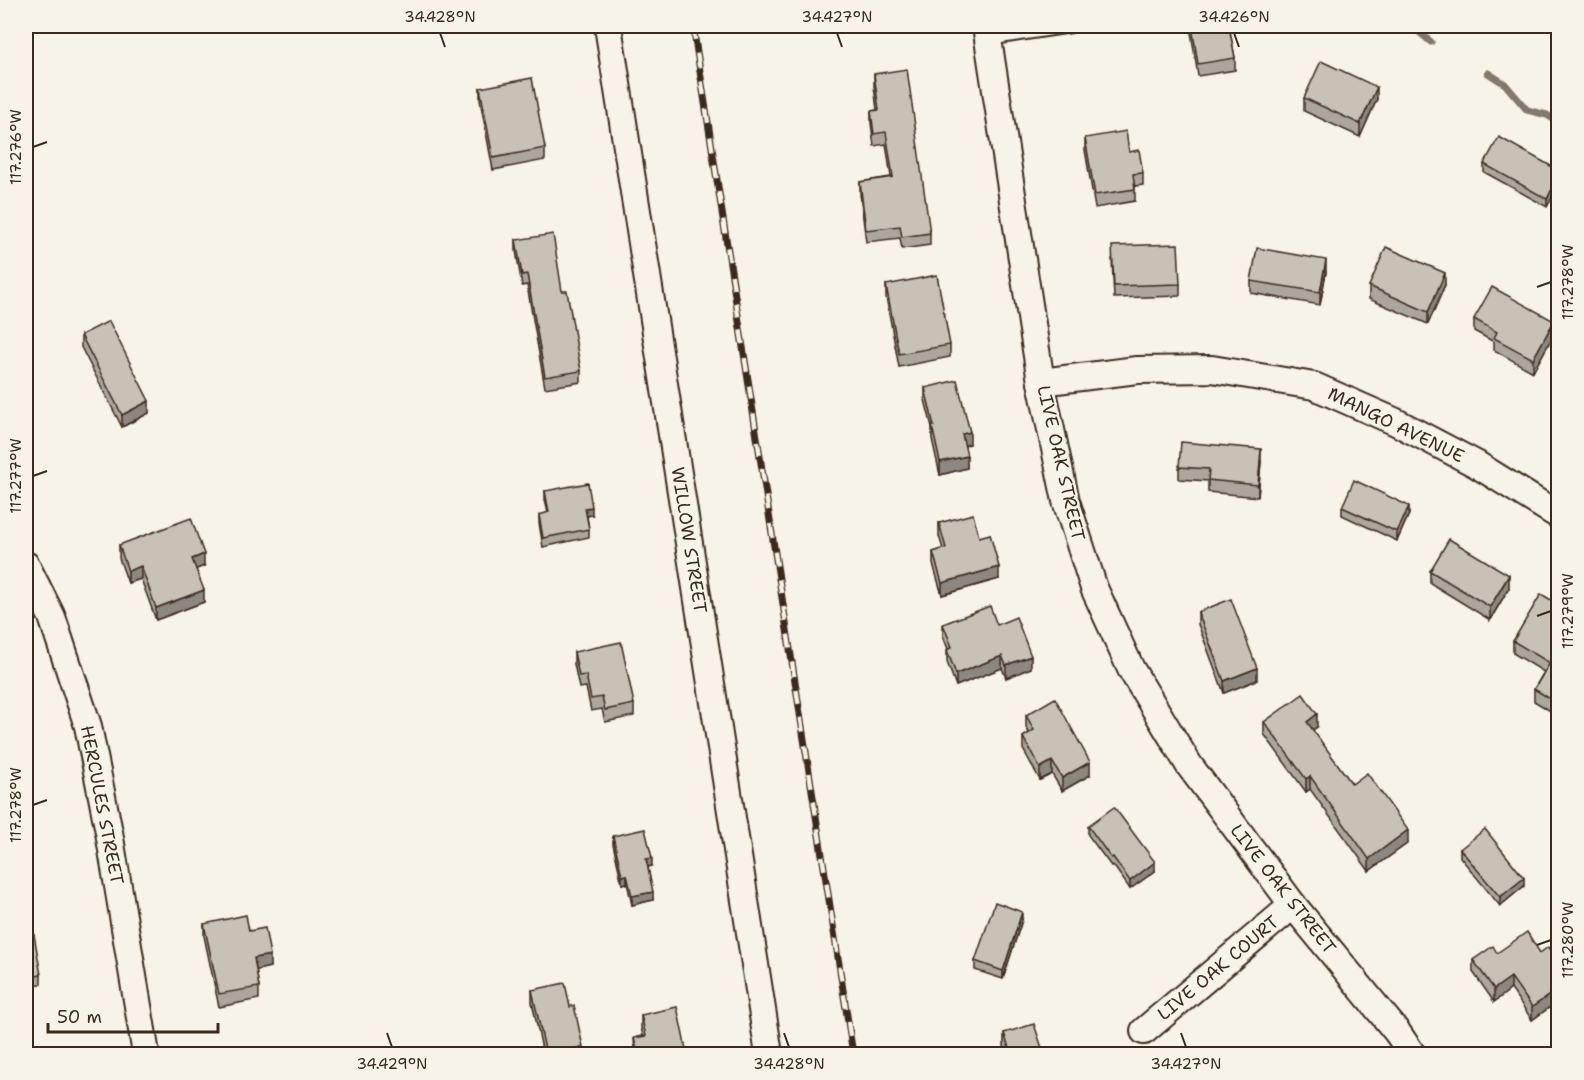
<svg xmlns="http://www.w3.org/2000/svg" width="1584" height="1080" font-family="'Shantell Sans',sans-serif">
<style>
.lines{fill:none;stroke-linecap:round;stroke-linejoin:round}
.stream{stroke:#84786c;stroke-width:7}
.lane-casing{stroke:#3b2a1e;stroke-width:16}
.street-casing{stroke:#3b2a1e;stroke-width:30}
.lane{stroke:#f7f3e8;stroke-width:12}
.street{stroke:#f7f3e8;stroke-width:26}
.rail-casing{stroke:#3b2a1e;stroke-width:7}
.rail{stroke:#f7f3e8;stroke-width:4.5;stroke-dasharray:14;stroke-linecap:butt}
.wall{fill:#aca69d;stroke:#3b2a1e;stroke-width:1.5}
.shaded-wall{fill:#8c877f;stroke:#3b2a1e;stroke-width:1.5}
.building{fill:#c8c1b6;stroke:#3b2a1e;stroke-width:1.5}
.ticks{fill:none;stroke:#3b2a1e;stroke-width:2}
.labels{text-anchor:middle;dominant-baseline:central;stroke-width:4.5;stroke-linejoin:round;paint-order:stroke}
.street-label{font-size:18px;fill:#3b2a1e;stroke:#f7f3e8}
.neatline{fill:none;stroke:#3b2a1e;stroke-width:2}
.ticks-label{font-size:15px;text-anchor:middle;fill:#3b2a1e}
</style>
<rect width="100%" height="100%" fill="#f7f3e8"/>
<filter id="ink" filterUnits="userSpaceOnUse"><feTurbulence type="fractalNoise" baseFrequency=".0167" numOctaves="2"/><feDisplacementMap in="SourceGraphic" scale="12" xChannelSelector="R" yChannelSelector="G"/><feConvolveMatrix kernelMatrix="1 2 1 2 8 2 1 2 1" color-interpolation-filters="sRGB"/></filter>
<g filter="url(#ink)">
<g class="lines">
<g class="stream">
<path d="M1412 26 1431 42"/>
<path d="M1488 73 1505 84 1527 110 1547 115 1558 122"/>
</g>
<g class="lane-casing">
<path id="lane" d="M988 39 1071 26"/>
</g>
<g class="street-casing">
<g id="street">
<path d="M608 26 769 1054"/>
<path d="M986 26 1041 382 1066 501 1094 588 1131 669 1189 765 1293 905 1397 1032 1412 1054"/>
<path d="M1041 382 1137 370 1212 369 1314 386 1396 422 1476 464 1558 515"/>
<path d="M26 565 52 617 88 726 109 832 146 1054"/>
<path d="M1144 1031 1293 905"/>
</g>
</g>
<use href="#lane" class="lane"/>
<use href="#street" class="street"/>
<g class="rail-casing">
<path id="rail" d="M693 26 853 1054"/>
</g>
<use href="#rail" class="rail"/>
</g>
<g class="wall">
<path d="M1190 26H1229L1235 58V70L1198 76Z"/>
<path d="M874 74 930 233V245L902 249 900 238 866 242 860 194V182L891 177 886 144 874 146 871 123V111L877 110 874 86Z"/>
<path d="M480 88 545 148V160L493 170 480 100Z"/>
<path d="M1304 98 1377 99 1360 137 1304 111Z"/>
<path d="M1085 138 1129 152 1143 173V185L1135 186V201L1095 208 1085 150Z"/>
<path d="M1484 164 1558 170 1547 207 1484 172Z"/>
<path d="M516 240 562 291 581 371V382L545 388 527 285 522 286 516 251Z"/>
<path d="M1112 259 1180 284V296L1114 298Z"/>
<path d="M1326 272 1320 305 1251 293V281Z"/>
<path d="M886 285 950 345V357L899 367 886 297Z"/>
<path d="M1445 285 1428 324 1369 299V286Z"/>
<path d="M1474 319 1554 334 1533 372 1494 350V342L1474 331Z"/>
<path d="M81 335 149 413 122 427 81 347Z"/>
<path d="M925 388 970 444 965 445 967 468 940 475 932 439V427L925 400Z"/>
<path d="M1261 461 1258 497 1208 492V481L1179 479V467Z"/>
<path d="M545 491 592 515 587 516 589 529V537L543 547 539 523V515L548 513 545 500Z"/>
<path d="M1342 507 1409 514 1397 541 1342 515Z"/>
<path d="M939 523 979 537 999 579 942 595 933 564V552L943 549 939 536Z"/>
<path d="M119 545 204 566 196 569 204 602 156 620 141 579 128 583 119 558Z"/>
<path d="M1430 571 1509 588 1490 620 1430 583Z"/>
<path d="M1558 604 1557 715 1534 701V689L1544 672 1513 653V641Z"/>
<path d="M1198 612 1257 680 1224 693 1198 624Z"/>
<path d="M943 624 997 625 1031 668 1006 678 1002 668 956 686 947 662V650L948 649 943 636Z"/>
<path d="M574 652 634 704V716L605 722 602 709 591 711 586 687 579 688 574 664Z"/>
<path d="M1026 715 1090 775 1062 791 1052 774 1040 780 1023 749V737L1029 733 1026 727Z"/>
<path d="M1264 722 1317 727 1312 730 1352 784 1408 843 1369 871 1310 789 1306 792 1264 734Z"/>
<path d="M1088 826 1155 871 1130 889 1113 865 1111 866 1088 835Z"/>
<path d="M613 836 652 866 648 867 653 900 632 905 627 883 622 884 613 844Z"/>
<path d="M1460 849 1524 886 1500 906 1460 857Z"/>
<path d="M1022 920 1003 979 975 970V961Z"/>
<path d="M26 922 41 975V984L26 986Z"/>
<path d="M204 924 249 931 270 967 256 970 259 987V999L219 1007 204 936Z"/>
<path d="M1497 953H1540L1558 961V1001L1532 1020 1511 989 1494 1002 1473 972V960Z"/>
<path d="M532 990 570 1007 583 1054H543L532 1002Z"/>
<path d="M641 1015 687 1054H635L634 1038 643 1036 641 1027Z"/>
<path d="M1004 1033 1044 1054H1007L1004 1046Z"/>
</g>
<g class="shaded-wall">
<path d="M1377 87V99L1360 137V124Z"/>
<path d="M1558 177V186L1547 207V199Z"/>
<path d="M1326 260V272L1320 305V292Z"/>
<path d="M1445 273V285L1428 324V312Z"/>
<path d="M1554 321V334L1533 372V359Z"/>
<path d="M149 401V413L122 427V415Z"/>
<path d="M970 432V444L962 446V434Z"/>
<path d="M1261 449V461L1258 497V485Z"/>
<path d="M967 456V468L940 475V462Z"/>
<path d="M1409 506V514L1397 541V532Z"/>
<path d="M592 507V515L585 516V508Z"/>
<path d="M204 554V566L192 571V559Z"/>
<path d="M141 566V579L128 583V571Z"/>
<path d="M999 567V579L942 595V583Z"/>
<path d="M1509 575V588L1490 620V607Z"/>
<path d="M204 590V602L156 620V608Z"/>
<path d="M1002 656V668L956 686V674Z"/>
<path d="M1031 656V668L1006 678V665Z"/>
<path d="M1257 668V680L1224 693V681Z"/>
<path d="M1558 700V713L1557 715V703Z"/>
<path d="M1317 714V727L1307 734V722Z"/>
<path d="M1052 761V774L1040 780V768Z"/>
<path d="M1090 762V775L1062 791V778Z"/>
<path d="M1310 776V789L1306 792V779Z"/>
<path d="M1408 830V843L1369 871V859Z"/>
<path d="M652 858V866L646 867V859Z"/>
<path d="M1155 862V871L1130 889V881Z"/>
<path d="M627 875V883L622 884V876Z"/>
<path d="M1524 878V886L1500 906V897Z"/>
<path d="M653 892V900L632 905V896Z"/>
<path d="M1022 912V920L1003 979V971Z"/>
<path d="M270 955V967L254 971V958Z"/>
<path d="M1558 963V975L1553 967Z"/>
<path d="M1511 977V989L1494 1002V989Z"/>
<path d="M1558 989V1001L1532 1020V1007Z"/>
<path d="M583 1047V1054H549Z"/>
</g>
<g class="building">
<path d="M1192 26H1229L1235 58 1198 64Z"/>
<path d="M1321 61 1377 87 1360 124 1304 98Z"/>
<path d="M907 69 930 233 902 237 900 226 866 230 860 182 893 177 886 132 874 134 871 111 879 110 874 74Z"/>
<path d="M532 78 545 148 493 158 480 88Z"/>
<path d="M1126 131 1129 152 1139 150 1143 173 1133 174 1135 189 1095 195 1085 138Z"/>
<path d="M1499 137 1558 170V177L1547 199 1484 164Z"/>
<path d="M553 234 562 291H567L581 371 545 377 527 274 522 275 516 240Z"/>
<path d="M1178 244 1180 284 1114 286 1112 246Z"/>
<path d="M1386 247 1445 273 1428 312 1369 286Z"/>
<path d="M1257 248 1326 260 1320 292 1251 281Z"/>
<path d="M937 275 950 345 899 354 886 285Z"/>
<path d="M1492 287 1554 321 1533 359 1494 338 1497 332 1474 319Z"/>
<path d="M109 321 149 401 122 415 81 335Z"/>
<path d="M957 380 970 432 962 434 967 456 940 462 932 426H934L925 388Z"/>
<path d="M1181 442 1261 449 1258 485 1208 480 1209 469 1179 467Z"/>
<path d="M1354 480 1409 506 1397 532 1342 507Z"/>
<path d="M588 483 592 507 585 508 589 529 543 538 539 515 549 512 545 491Z"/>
<path d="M973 514 979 537 990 534 999 567 942 583 933 552 946 548 939 523Z"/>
<path d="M191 518 204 554 192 559 204 590 156 608 141 566 128 571 119 545Z"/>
<path d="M1449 539 1509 575 1490 607 1430 571Z"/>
<path d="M1541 594 1558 604V700L1557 703 1534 689 1550 663 1513 641Z"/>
<path d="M1231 599 1257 668 1224 681 1198 612Z"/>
<path d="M990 606 997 625 1016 617 1031 656 1006 665 1002 656 956 674 947 650 952 647 943 624Z"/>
<path d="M621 642 634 704 605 710 602 697 591 699 586 675 579 676 574 652Z"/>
<path d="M1303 694 1317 714 1307 722 1352 784 1367 773 1408 830 1369 859 1310 776 1306 779 1264 722Z"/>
<path d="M1055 698 1090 762 1062 778 1052 761 1040 768 1023 737 1034 730 1026 715Z"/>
<path d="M1114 807 1155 862 1130 881 1113 857 1111 858 1088 826Z"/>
<path d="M645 829 652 858 646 859 653 892 632 896 627 875 622 876 613 836Z"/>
<path d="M1485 829 1524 878 1500 897 1460 849Z"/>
<path d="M995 902 1022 912 1003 971 975 961Z"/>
<path d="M246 915 249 931 265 928 270 955 254 958 259 987 219 994 204 924Z"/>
<path d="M26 922V925L32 923 41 975 26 978Z"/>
<path d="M1527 932 1540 953 1548 947 1558 961V963L1553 967 1558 975V989L1532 1007 1511 977 1494 989 1473 960 1493 946 1497 953Z"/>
<path d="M565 983 570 1007 574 1005 583 1047 546 1054 532 990Z"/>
<path d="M677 1007 687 1054H638L634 1038 646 1036 641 1015Z"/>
<path d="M1034 1024 1044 1054H1011L1004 1033Z"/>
</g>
</g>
<path class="ticks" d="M440 33 445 47M837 33 842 47M1234 33 1239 47M33 147 47 142M1537 287 1551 282M33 476 47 471M1537 616 1551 611M33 805 47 800M1537 945 1551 940M387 1033 392 1047M784 1033 789 1047M1181 1033 1186 1047"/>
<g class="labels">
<g class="street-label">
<text transform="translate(1396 425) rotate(26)">MANGO AVENUE</text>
<text transform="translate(1061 463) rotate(77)">LIVE OAK STREET</text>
<text transform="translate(689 540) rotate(81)">WILLOW STREET</text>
<text transform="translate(102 805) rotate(79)">HERCULES STREET</text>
<text transform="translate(1283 889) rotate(52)">LIVE OAK STREET</text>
<text transform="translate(1218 968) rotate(-40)">LIVE OAK COURT</text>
</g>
</g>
<rect width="1584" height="1080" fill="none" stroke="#f7f3e8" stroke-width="66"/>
<path d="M48 1023v9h170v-9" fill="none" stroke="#3b2a1e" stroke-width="3"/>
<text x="57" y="1023" font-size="18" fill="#3b2a1e" stroke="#f7f3e8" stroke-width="4.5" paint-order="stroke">50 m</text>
<rect x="33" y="33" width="1518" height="1014" class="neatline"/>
<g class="ticks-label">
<text x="440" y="22">34.428°N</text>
<text x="837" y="22">34.427°N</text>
<text x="1234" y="22">34.426°N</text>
<text transform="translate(16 147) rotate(-90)" y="5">117.276°W</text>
<text transform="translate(1568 282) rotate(-90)" y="5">117.278°W</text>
<text transform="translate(16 476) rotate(-90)" y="5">117.277°W</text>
<text transform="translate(1568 611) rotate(-90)" y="5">117.279°W</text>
<text transform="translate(16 805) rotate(-90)" y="5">117.278°W</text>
<text transform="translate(1568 940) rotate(-90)" y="5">117.280°W</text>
<text x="392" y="1069">34.429°N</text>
<text x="789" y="1069">34.428°N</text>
<text x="1186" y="1069">34.427°N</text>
</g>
</svg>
